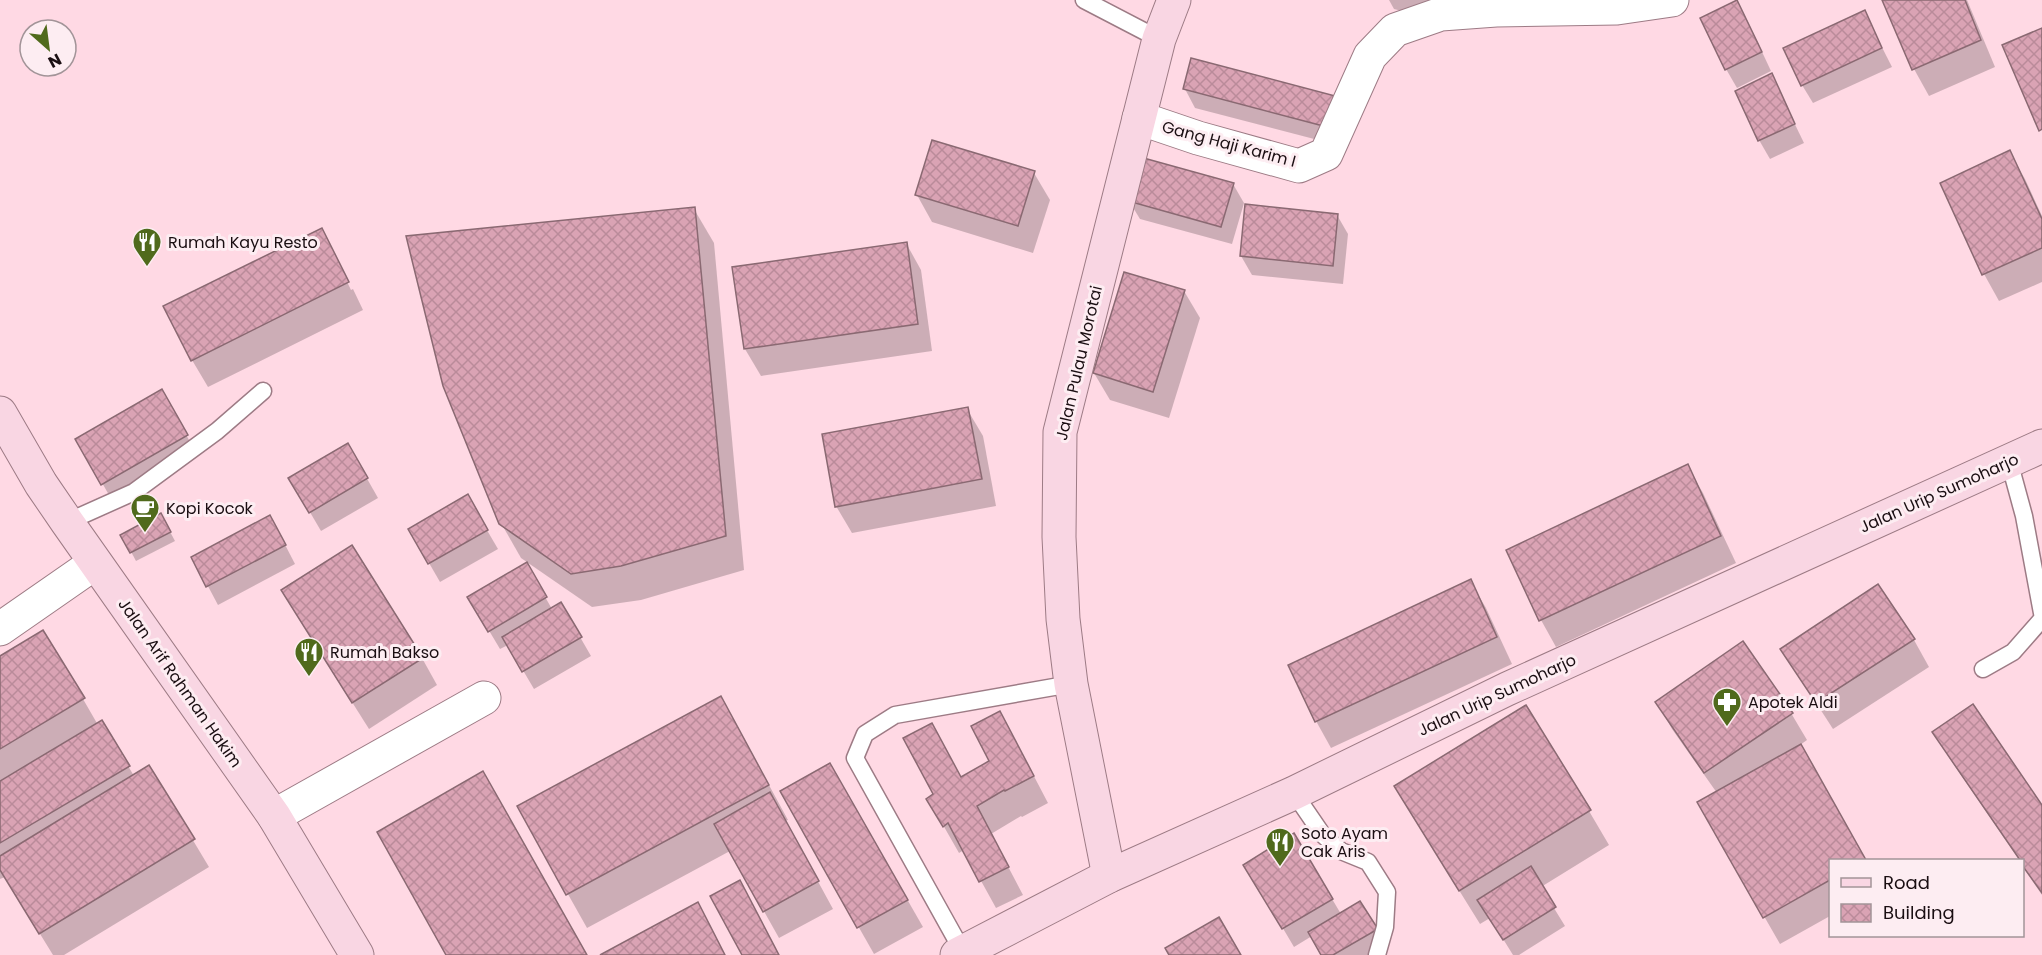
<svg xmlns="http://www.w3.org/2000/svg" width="2042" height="955" font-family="Poppins,sans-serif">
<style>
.shadow{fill:#0003}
.building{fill:url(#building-cross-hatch);stroke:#8a6972;stroke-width:1.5}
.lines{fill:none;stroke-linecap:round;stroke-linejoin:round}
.lane-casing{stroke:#9d7b85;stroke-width:19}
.street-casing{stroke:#9d7b85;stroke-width:35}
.secondary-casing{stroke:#9d7b85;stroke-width:35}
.lane{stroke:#fff;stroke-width:16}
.street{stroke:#fff;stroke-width:33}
.secondary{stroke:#f9d6e3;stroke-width:33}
.labels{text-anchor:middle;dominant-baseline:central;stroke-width:6;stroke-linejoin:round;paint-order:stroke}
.street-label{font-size:16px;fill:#1a0e12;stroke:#fdedf2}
.poi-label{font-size:16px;fill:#1a0e12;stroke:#fdedf2;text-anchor:start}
</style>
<defs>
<pattern id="building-cross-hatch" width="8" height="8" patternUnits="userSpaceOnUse" patternTransform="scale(1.5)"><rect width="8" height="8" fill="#daa3b4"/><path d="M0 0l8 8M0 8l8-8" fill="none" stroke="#ba8b9a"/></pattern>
</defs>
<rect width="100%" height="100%" fill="#ffd9e4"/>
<g class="shadow">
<path d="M1389 0H1451L1445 22 1394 9Z"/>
<path d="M1884 0H1967L1995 67 1929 96 1914 69Z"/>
<path d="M1864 12 1892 67 1813 103 1802 85Z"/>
<path d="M1747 20 1771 71 1737 88 1726 69Z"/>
<path d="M1771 75 1804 143 1770 159 1759 140Z"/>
<path d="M1185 89 1338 98 1341 146 1195 108Z"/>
<path d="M2009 152 2025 179 2042 216V282L1999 301 1984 274 1942 183Z"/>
<path d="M1034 173 1050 200 1033 253 932 222 917 195Z"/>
<path d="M1233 184 1244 203 1232 244 1140 219 1129 201Z"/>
<path d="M694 209 714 243 744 570 641 600 592 607 521 558 501 523Z"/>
<path d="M1337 215 1348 234 1343 284 1252 275 1241 256Z"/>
<path d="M321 230 336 255H334L351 290 353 289 363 310 208 387 192 360Z"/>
<path d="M906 243 921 270 932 351 761 376 745 349 734 268Z"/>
<path d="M1184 291 1200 318 1169 418 1110 400 1094 373Z"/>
<path d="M161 391 197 454 113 502 77 439Z"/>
<path d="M967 409 983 436 996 506 852 533 836 506Z"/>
<path d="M348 445 378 498 321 531 290 478Z"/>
<path d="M1687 466 1703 493 1736 563 1556 647 1541 620 1508 550Z"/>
<path d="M467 496 498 549 440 582 410 530Z"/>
<path d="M161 515 175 541 136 561 122 535Z"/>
<path d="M280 535 295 564 218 605 193 558Z"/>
<path d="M526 564 552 609 561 604 591 656 534 689 508 645 500 649 469 597Z"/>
<path d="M1470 581 1486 608 1512 664 1331 748 1316 721Z"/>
<path d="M299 618 422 658 437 685 369 729Z"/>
<path d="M1914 640 1929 667 1833 729 1782 650Z"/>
<path d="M0 658 83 699 98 725 102 722 134 776 149 767 209 867 64 955H53L5 877 0 879Z"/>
<path d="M1657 702 1791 713 1807 740 1800 745 1865 860H1830V916L1780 944 1699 803 1717 793 1672 729Z"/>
<path d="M740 732 788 820 785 821 833 909 779 938 730 851 587 928 519 807Z"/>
<path d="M1934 732 2042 808V895L2022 866V860H2019L1950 759Z"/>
<path d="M1015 740 1048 803 1022 817 1021 816 991 834 1023 895 996 908 964 850 959 853 943 825 962 778 991 761Z"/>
<path d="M830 765 923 927 874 954 782 792Z"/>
<path d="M1589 811 1609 845 1541 887 1565 926 1519 955H1513L1490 918 1480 924 1416 821Z"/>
<path d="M1294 835 1341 914 1360 903 1387 948 1376 955H1323L1312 936 1294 947 1256 883Z"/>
</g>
<g class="building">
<path d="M1737 0 1762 52 1725 70 1700 18Z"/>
<path d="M1882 0H1965L1981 40 1912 70Z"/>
<path d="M1865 10 1882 48 1801 86 1783 48Z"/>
<path d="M2042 28V129L2039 131 2002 45Z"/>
<path d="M1191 58 1339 97 1331 128 1183 89Z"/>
<path d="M1772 73 1795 124 1758 141 1735 91Z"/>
<path d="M932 140 1035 171 1018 226 915 195Z"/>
<path d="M2010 150 2042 219V248L1982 275 1940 183Z"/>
<path d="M1140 157 1234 183 1221 227 1128 201Z"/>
<path d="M1245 204 1338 214 1333 266 1240 256Z"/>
<path d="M695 207 726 536 621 566 571 574 499 524 443 386 406 236Z"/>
<path d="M322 228 349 282 191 361 163 306Z"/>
<path d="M907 242 918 324 744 349 732 267Z"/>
<path d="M1124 272 1185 290 1153 392 1093 373Z"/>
<path d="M162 389 188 435 101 485 75 439Z"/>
<path d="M968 407 982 479 835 507 822 434Z"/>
<path d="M348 443 368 478 309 513 288 478Z"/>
<path d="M1688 464 1721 536 1539 621 1506 550Z"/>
<path d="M468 494 488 530 428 564 408 529Z"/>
<path d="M161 513 171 532 130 553 120 535Z"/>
<path d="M270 515 286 545 206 587 191 557Z"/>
<path d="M352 545 423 658 352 703 281 590Z"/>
<path d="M527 562 547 597 488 632 467 597Z"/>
<path d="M1471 579 1497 637 1315 722 1288 665Z"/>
<path d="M1878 584 1915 639 1816 703 1780 649Z"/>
<path d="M561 602 582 637 522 672 502 637Z"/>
<path d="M43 630 85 698 0 749V656Z"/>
<path d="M1743 641 1793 713 1704 773 1655 702Z"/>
<path d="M721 696 769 785 566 895 517 806Z"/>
<path d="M1973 704 2042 805V893L2022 865V860H2020L1932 732Z"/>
<path d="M1526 705 1591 810 1459 891 1394 786Z"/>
<path d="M1000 711 1034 776 1005 791 1004 790 977 806 1009 867 979 882 948 823 943 827 926 799 933 794 903 738 932 723 961 777 989 761 971 726Z"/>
<path d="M102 720 130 766 0 843V781Z"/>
<path d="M1801 744 1866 860H1830V880L1763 918 1697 802Z"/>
<path d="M830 763 908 900 857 928 780 791Z"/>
<path d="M149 765 195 839 39 934 0 870V856Z"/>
<path d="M483 771 587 955H446L377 832Z"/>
<path d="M770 792 819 881 763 912 714 824Z"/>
<path d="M1294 833 1333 899 1282 929 1243 865Z"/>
<path d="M1531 866 1556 907 1503 940 1477 900Z"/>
<path d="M740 880 779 955H742L710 896Z"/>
<path d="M1360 901 1378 929 1333 955H1321L1308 932Z"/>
<path d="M698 902 725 955H600Z"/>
<path d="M1219 917 1241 955H1169L1165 948Z"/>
</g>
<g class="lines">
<g class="lane-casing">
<g id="lane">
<path d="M1084 0 1159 39"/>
<path d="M2009 461 2024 516 2042 613"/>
<path d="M67 522 134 492 217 431 263 391"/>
<path d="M1983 669 2013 652 2042 619"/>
<path d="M1294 793 1322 834 1341 851 1368 862 1387 892 1385 927 1377 955"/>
<path d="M963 952 855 758 865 734 895 715 1071 684"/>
</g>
</g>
<g class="street-casing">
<g id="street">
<path d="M1139 118 1198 138 1299 166 1326 154 1370 56 1395 30 1441 14 1496 10 1617 8 1672 0"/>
<path d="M0 629 95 563"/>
<path d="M274 816 484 698"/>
</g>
</g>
<g class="secondary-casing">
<g id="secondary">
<path d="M0 413 41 484 67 522 274 816 357 955"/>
<path d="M1109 876 1071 684 1063 619 1059 537 1060 432 1159 39 1174 0"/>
<path d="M957 955 1109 876 1294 793 1507 689 2042 446"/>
</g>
</g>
<use href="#lane" class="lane"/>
<use href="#street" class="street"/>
<use href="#secondary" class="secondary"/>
</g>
<defs>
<g id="restaurant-pin" transform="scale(1.5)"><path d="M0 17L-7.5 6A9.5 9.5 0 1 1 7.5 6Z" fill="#506a1c" stroke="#fdedf2"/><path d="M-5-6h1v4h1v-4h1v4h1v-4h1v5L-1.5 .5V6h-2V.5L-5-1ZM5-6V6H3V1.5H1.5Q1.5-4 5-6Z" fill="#fff"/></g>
<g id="cafe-pin" transform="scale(1.5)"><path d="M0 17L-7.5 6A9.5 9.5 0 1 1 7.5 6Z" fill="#506a1c" stroke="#fdedf2"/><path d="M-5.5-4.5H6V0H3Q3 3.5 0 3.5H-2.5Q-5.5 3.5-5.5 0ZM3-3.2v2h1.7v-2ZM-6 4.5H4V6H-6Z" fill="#fff"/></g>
<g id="pharmacy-pin" transform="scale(1.5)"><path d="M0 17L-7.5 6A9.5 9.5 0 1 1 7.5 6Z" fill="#506a1c" stroke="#fdedf2"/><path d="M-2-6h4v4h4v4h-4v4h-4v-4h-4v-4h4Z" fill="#fff"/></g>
</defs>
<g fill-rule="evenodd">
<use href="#restaurant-pin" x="147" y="242"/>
<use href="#cafe-pin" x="145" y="508"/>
<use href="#restaurant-pin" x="309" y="652"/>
<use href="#pharmacy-pin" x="1727" y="702"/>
<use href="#restaurant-pin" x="1280" y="842"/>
</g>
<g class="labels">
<g class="street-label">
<text transform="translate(1229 144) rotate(15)">Gang Haji Karim I</text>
<text transform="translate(1079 363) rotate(-77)">Jalan Pulau Morotai</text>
<text transform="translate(1939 493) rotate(-24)">Jalan Urip Sumoharjo</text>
<text transform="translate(180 683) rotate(55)">Jalan Arif Rahman Hakim</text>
<text transform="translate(1497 695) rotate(-25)">Jalan Urip Sumoharjo</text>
</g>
<g class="poi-label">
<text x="168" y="242">Rumah Kayu Resto</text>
<text x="166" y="508">Kopi Kocok</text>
<text x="330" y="652">Rumah Bakso</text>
<text x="1748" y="702">Apotek Aldi</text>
<text x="1301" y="833">Soto Ayam<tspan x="1301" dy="18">Cak Aris</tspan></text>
</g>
</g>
<rect x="1829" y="859" width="195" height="78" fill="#fdedf2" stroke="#a29498" stroke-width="1.5"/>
<rect x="1841" y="878" width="30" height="9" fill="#f9d6e3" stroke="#a29498" stroke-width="1.5"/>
<text x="1883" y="889" font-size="18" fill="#1a0e12">Road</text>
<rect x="1841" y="904" width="30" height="18" fill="url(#building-cross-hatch)" stroke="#a29498" stroke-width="1.5"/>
<text x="1883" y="919" font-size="18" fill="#1a0e12">Building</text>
<g transform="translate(48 48) rotate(152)"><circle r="28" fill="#fdedf2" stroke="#a29498" stroke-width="1.5"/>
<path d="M0-4.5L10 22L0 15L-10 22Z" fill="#506a1c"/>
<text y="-9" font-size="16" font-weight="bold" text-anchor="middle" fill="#1a0e12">N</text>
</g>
</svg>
